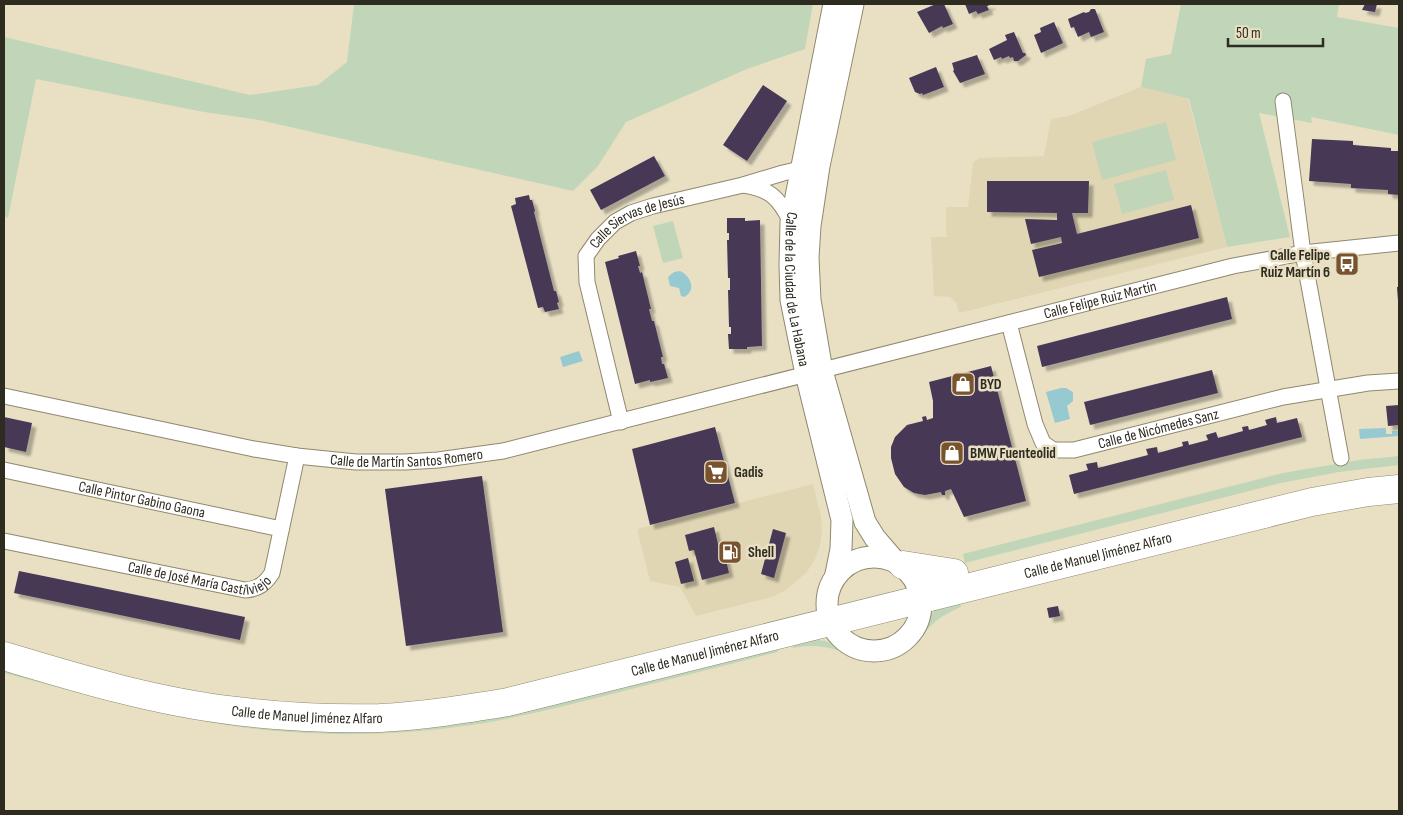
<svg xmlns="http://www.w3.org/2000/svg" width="1403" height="815" font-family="'Sofia Sans Condensed',sans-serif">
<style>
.built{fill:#e0d6b3}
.green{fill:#c1d6b8}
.water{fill:#96cad0}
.building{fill:#463856;filter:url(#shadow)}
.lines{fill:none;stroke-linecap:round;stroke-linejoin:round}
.street-casing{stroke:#8f886e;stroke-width:17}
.secondary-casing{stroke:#8f886e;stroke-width:23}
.highway-casing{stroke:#8f886e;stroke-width:29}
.street{stroke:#fff;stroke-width:15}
.secondary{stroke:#fff;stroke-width:21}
.highway{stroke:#fff;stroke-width:28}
.labels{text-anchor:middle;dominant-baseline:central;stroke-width:5;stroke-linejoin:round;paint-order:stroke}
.street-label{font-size:15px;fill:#2e2b20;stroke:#e9e0c4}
.poi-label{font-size:15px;font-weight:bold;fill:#2e2b20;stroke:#e9e0c4;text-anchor:start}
</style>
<defs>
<filter id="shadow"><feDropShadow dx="4.5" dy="4.5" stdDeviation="1" flood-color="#0004"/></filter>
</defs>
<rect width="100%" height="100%" fill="#e9e0c4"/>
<g class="built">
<path d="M1141 87 1188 99 1227 247 959 313 956 303 950 297 934 296 931 237H948L946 233V207H968L973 162 980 158 1044 156 1051 119 1069 116Z"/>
<path d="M813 484 821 516 822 530 820 546 815 559 807 572 786 590 772 597 696 616 680 587 650 581 637 529Z"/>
</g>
<g class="green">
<path d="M354 4H813L805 49 747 69 626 122 598 166 573 191 259 120 204 112 36 79 8 218 4 216V37L250 95 318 85 347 62Z"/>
<path d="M1181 4H1339L1337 17 1399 28V135L1311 117 1312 123 1259 113 1290 237 1227 247 1189 99 1141 87 1146 59 1171 54Z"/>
<path d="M1166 122 1176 160 1102 180 1092 142Z"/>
<path d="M1166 170 1174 200 1122 214 1114 184Z"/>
<path d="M673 221 683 258 663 263 653 226Z"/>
<path d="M1399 456V465L1339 472 1281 483 965 563 963 554 1283 473 1359 460Z"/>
<path d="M959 597 961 607C952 611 943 615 935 622 923 633 912 649 898 655 867 668 852 652 824 647 814 645 803 646 793 648L791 640C803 640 815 639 826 641 835 644 842 649 850 653 866 660 889 658 903 649 919 638 924 620 938 607 943 603 952 600 959 597Z"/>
<path d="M776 643 778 652C724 666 670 679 616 693 573 704 529 715 485 723 422 733 355 737 291 732 193 726 99 698 4 673V665L339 724Z"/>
</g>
<g class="water">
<path d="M680 271C691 276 697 291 684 297L681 296 679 288 670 286 668 277 674 272Z"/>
<path d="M579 351 583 361 563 367 560 357Z"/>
<path d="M1061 388H1066L1073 392V401L1067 406 1070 419 1055 423 1046 392Z"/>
<path d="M1386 428V434H1392V431H1399V436L1360 439 1359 429Z"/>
</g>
<g class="building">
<path d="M936 4H944L953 24 943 28 942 26 929 33 917 12Z"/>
<path d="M965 4H993L987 6 989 10 978 14 976 11 969 14Z"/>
<path d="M1365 4H1377L1375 12 1362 10Z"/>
<path d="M1091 9H1095L1104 32 1091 37 1089 32 1078 37 1074 27 1071 28 1068 19 1084 12 1085 13 1089 12Z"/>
<path d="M1054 22 1063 43 1041 53 1034 35 1041 32 1040 28Z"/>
<path d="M1014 32 1023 53H1025L1026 55 1018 61H1014L1013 57 1010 58 1009 56 1002 59 1001 57 994 60 989 49 1007 40 1005 35Z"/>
<path d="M977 55 985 74 960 83 953 71 954 70 952 63Z"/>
<path d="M936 67 944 87 923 95 922 93 920 94 915 92 909 78Z"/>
<path d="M763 85 787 101 747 161 723 145Z"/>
<path d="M1312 139 1353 141V145L1391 148V151H1399V195L1388 194V190L1351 188V184L1309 181Z"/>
<path d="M654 156 665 176 601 210 590 190Z"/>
<path d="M987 181H1089L1088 213H1072L1077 234 1191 205 1199 238 1039 277 1032 250 1062 243 1061 237 1031 244 1025 219 1057 220V213L987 212Z"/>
<path d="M529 195 530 200H532L535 211 534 212 554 291H556L559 302 557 303 559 309 545 312 543 307 538 308 511 206 516 204 515 198Z"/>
<path d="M727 218H745V221L760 220 762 346 747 347V349H729L728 334H731V327H729L728 290H730V278H728L727 240H729V233H727Z"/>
<path d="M636 251 640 266H638L640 273 642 272 651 309H649L652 321H654L663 357H661L662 364H664L668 378 650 382V380L635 384 605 262 619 258 618 256Z"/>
<path d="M1397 287H1399V301H1398Z"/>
<path d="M1227 297 1232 319 1042 367 1037 346Z"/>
<path d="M991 366 1026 501 964 517 951 489 945 491V495H942L941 492 925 495 914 493 904 487 895 474 891 458V447L895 437 907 425 923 421 922 417 926 416 927 420 933 418V401L929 382Z"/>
<path d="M1212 370 1218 393 1090 425 1084 402Z"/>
<path d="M1399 405V425L1388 426 1386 406Z"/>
<path d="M4 417 32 423 26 452 4 447Z"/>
<path d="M1276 417 1277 423 1297 418 1302 437 1074 494 1069 475 1088 470 1086 464 1097 462 1098 468 1148 455 1146 449 1157 447 1158 453 1183 446 1182 442 1188 441 1189 445 1208 440 1206 435 1216 432 1218 438 1243 431 1242 427 1248 426 1249 430 1267 425 1265 420Z"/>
<path d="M715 427 735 503 650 525 632 449Z"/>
<path d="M482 476 503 632 406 646 385 489Z"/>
<path d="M714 527 721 557 725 556 729 573 702 580 694 550 689 551 685 535Z"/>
<path d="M773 529 786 533 774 578 761 574Z"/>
<path d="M688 558 694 581 681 584 675 562Z"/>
<path d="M19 571 245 617 240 640 14 593Z"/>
<path d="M1058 606 1060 616 1049 618 1047 608Z"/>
</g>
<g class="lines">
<g class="street-casing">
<g id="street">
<path d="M1283 101 1303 253 1341 458"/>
<path d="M744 185C770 189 779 198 791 222"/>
<path id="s1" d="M1009 323 1035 424 1043 443 1053 450H1074L1283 397 1368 383 1399 381"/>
<path id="s2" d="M4 396 254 449 297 456 356 462H405L438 460 503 451 1233 266 1303 253 1399 243"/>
<path id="s3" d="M621 422 587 282 586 256 598 239 615 222 631 213 653 206 743 185 783 173 800 169 808 172"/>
<path id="s4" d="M4 470 281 529"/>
<path id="s5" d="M4 541 245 590C258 589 265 584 272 573L297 456"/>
</g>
</g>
<g class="secondary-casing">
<g id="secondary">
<path id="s6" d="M834 4 791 222 790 265 791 300 806 374 842 520 841 549 836 574"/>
<path d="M853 4 819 166 810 226 808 258 810 300 822 371 865 522 875 538 894 560"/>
<circle cx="874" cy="604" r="47"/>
</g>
</g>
<g class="highway-casing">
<g id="highway">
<path d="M903 565 954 573"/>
<path id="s7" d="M4 656C80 679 157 702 236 711 284 717 333 719 380 718 423 716 466 709 508 702L1312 502 1368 492 1399 489"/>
</g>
</g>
<use href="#street" class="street"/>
<use href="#secondary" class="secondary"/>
<use href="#highway" class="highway"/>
</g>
<defs>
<g id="bus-square" transform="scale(1.25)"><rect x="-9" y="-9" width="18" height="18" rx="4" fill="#78532e" stroke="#e9e0c4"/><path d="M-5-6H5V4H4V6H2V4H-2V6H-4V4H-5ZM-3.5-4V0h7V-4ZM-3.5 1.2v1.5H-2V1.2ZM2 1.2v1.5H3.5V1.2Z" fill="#fff"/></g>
<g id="shop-square" transform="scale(1.25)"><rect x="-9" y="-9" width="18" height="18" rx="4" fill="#78532e" stroke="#e9e0c4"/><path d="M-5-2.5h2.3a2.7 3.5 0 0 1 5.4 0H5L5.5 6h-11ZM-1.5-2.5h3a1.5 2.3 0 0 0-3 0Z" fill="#fff"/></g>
<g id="supermarket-square" transform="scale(1.25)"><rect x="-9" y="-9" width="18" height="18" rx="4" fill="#78532e" stroke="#e9e0c4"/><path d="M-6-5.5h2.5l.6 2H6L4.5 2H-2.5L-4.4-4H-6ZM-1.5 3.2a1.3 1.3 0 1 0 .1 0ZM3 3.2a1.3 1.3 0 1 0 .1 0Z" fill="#fff"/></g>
<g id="fuel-square" transform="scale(1.25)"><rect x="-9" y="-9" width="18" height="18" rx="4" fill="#78532e" stroke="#e9e0c4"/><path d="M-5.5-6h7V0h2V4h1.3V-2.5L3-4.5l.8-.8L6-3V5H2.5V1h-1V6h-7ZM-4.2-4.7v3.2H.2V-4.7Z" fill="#fff"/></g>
</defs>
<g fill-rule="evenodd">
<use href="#bus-square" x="1347" y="264"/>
<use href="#shop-square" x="963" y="384"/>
<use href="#shop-square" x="952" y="453"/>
<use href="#supermarket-square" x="716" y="472"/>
<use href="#fuel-square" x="730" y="552"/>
</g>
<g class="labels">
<g class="street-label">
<text stroke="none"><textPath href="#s3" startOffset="235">Calle Siervas de Jesús</textPath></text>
<text stroke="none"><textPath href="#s6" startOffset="290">Calle de la Ciudad de La Habana</textPath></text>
<text stroke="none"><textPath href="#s2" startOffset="1122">Calle Felipe Ruiz Martín</textPath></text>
<text stroke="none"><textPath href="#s1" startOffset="245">Calle de Nicómedes Sanz</textPath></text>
<text stroke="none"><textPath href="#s2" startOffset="409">Calle de Martín Santos Romero</textPath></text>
<text stroke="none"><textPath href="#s4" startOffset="141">Calle Pintor Gabino Gaona</textPath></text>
<text stroke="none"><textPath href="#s7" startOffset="1120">Calle de Manuel Jiménez Alfaro</textPath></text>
<text stroke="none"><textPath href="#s5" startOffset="200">Calle de José María Castilviejo</textPath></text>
<text stroke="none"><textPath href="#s7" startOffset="715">Calle de Manuel Jiménez Alfaro</textPath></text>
<text stroke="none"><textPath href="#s7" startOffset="310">Calle de Manuel Jiménez Alfaro</textPath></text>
</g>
<g class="poi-label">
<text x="1330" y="255" text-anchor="end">Calle Felipe<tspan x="1330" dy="17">Ruiz Martín 6</tspan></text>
<text x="980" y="384">BYD</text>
<text x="970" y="453">BMW Fuenteolid</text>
<text x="734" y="472">Gadis</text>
<text x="748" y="552">Shell</text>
</g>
</g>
<rect width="1403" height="815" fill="none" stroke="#2e2b20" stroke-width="10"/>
<path d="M1228 38v8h95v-8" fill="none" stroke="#2e2b20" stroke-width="2.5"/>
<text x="1236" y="38" font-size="15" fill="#2e2b20" stroke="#e9e0c4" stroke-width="4" paint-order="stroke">50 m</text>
</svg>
